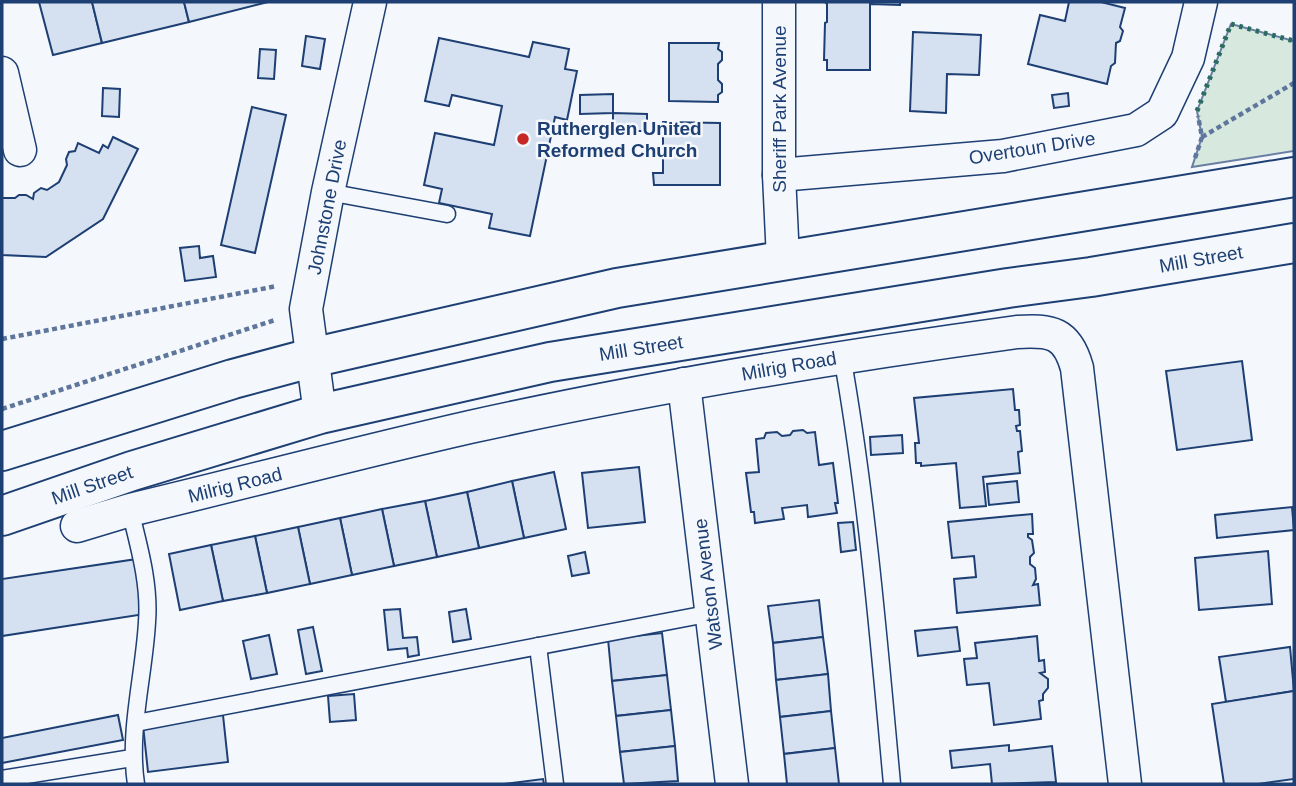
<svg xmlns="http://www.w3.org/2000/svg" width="1296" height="786" font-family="Arial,sans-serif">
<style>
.green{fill:#d7e8df;stroke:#687fa3;stroke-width:2}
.building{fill:#d5e0f0;stroke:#1d3f73;stroke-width:2}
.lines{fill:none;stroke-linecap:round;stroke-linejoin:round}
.lane-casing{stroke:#1d3f73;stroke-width:19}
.street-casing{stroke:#1d3f73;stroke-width:35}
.primary-casing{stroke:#1d3f73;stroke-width:42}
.path{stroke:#5e769c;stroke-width:4.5;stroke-dasharray:5 3.5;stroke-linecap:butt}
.lane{stroke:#f4f7fb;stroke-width:16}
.street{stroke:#f4f7fb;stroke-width:32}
.primary{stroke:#f4f7fb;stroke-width:38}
.hedge{stroke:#2c6c60;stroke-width:5;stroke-dasharray:3.5 5;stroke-linecap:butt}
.poi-dot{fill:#c62828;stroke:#f4f7fb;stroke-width:2.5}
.labels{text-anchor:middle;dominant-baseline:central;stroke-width:5;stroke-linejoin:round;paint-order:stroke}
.street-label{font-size:19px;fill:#1d3f73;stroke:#f4f7fb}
.poi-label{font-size:19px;font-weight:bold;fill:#1d3f73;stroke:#f4f7fb;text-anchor:start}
</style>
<rect width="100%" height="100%" fill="#f4f7fb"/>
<path class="green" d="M1231 24 1294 41V151L1192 167 1202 137 1197 111Z"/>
<g class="building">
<path d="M39 2H92L102 43 53 55Z"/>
<path d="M92 2H184L189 22 102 43Z"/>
<path d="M184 2H268L189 22Z"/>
<path d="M825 2H900V5L870 4V70H827V60H824L825 23 827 22V4Z"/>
<path d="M1069 2H1101L1125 8 1120 27 1123 31 1120 41 1116 43 1115 63 1111 66 1107 84 1028 64 1040 15 1065 21Z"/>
<path d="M913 32 981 35 979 75 947 74 946 113 910 111Z"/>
<path d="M306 36 325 39 320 69 302 66Z"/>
<path d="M439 38 529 57 533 42 569 49 565 69 577 71 567 120 555 117 530 236 489 228 492 214 439 203 442 189 424 185 435 133 494 145 502 106 452 95 449 106 425 101Z"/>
<path d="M669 43H719L718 49 722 52V60L718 64V80L722 84V92L718 95V102L669 101Z"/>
<path d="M260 49 276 50 274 79 258 78Z"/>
<path d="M103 88 120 89 119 117 102 116Z"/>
<path d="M1068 93 1069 106 1054 108 1052 95Z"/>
<path d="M613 94V113L580 114V95Z"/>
<path d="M252 107 286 115 255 253 221 245Z"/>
<path d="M613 113 647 114V131H613Z"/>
<path d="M663 122 720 123V185H654L653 173H663Z"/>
<path d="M113 137 138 149 103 219 46 257 2 255V198H15L19 195H26L33 199 34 193 41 188 47 190 59 182 67 165 66 159 69 152 75 151 78 143 99 153 103 145 108 148Z"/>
<path d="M199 246 200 258 213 256 216 277 185 281 180 248Z"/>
<path d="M1242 361 1252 440 1177 450 1166 371Z"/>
<path d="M1013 389 1015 410H1019L1020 425 1016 426 1017 431H1020L1022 451 1018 452 1020 473 983 477 986 506 960 508 956 463 921 466V463H916L915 443H919L914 398Z"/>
<path d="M803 430 807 433 815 432 819 465 833 463 838 503H835L837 513 808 517 807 505 782 508 784 519 755 523 754 512H751L746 473 759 472 756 439 764 438 766 433 777 432 782 436 790 435 793 431Z"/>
<path d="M902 435 903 453 871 455 870 437Z"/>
<path d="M639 467 645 522 588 528 582 473Z"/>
<path d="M554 472 566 529 524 538 512 481Z"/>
<path d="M512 481 524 538 479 548 467 492Z"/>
<path d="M1017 481 1019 502 989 505 987 484Z"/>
<path d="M467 492 479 548 437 557 425 501Z"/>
<path d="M425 501 437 557 394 566 382 509Z"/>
<path d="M1292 507 1294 530 1217 538 1215 515Z"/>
<path d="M382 509 394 566 352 575 340 518Z"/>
<path d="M1032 514 1033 534H1028V537L1032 540 1034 553 1030 557V564L1035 568 1036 579 1033 585 1038 584 1040 605 957 613 954 579 976 577 974 556 952 558 948 522Z"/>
<path d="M340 518 352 575 310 584 298 527Z"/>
<path d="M853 522 856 550 841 552 838 523Z"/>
<path d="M298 527 310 584 267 593 255 536Z"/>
<path d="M255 536 267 593 223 601 211 545Z"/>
<path d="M211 545 223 601 180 610 169 554Z"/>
<path d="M1268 551 1272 604 1199 610 1195 558Z"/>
<path d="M585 552 589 573 572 576 568 556Z"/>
<path d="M137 559 145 614 2 636V579Z"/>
<path d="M819 600 823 637 773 643 768 606Z"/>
<path d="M400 609 403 638 417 637 419 655 408 657 407 648 388 650 384 610Z"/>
<path d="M466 609 471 639 453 642 449 612Z"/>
<path d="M313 627 322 671 306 674 298 630Z"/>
<path d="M957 627 960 651 918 656 915 631Z"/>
<path d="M662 633 667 675 612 681 608 639Z"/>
<path d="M269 635 277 674 251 679 243 641Z"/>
<path d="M1037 636 1039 661 1044 660 1045 672 1040 673 1048 679V688L1043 694V700L1039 701 1041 719 994 725 989 683 967 685 964 659 977 658 975 643Z"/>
<path d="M823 637 828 674 776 680 773 643Z"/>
<path d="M1290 647 1294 691 1226 702 1219 657Z"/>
<path d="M828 674 831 711 780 717 776 680Z"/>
<path d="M667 675 671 710 616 716 612 681Z"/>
<path d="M1294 691V779L1258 784H1224L1212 704Z"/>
<path d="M354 694 356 720 330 722 328 696Z"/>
<path d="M671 710 675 746 620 752 616 716Z"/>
<path d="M831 711 835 748 784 754 780 717Z"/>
<path d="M118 715 123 740 2 763V738Z"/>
<path d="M223 715 228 762 148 772 143 725Z"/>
<path d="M1009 745V751L1052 746 1056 782 992 784 990 764 952 768 950 751Z"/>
<path d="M675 746 678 781 624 784 620 752Z"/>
<path d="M835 748 839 784H787L784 754Z"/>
<path d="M543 779 544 784H504Z"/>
</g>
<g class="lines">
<g class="lane-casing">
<g id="lane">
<path d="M328 192 447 214"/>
<path d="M842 356C867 497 879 642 892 784"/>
<path d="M130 510C139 547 150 584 147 622 144 676 128 731 136 784"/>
<path d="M538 646 555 784"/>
<path d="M136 723 712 613"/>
<path d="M2 779 132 758"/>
</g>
</g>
<g class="street-casing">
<g id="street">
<path d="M779 2V175L783 259"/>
<path d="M2 73 20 150"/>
<path d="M779 175 1003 156 1136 130 1162 113 1188 58 1201 2"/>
<path d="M684 384 732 784"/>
<path d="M320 414 306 309 328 192 370 2"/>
<path d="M77 526 130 510C243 483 356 453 470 427 651 387 834 357 1017 332 1051 330 1067 332 1077 368L1125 784"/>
</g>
</g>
<g class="primary-casing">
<g id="primary">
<path d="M2 451 233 379 311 358 617 288 1294 177"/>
<path d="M2 516 132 471 320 414 550 362 1008 288 1091 277 1294 243"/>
</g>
</g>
<g class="path">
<path d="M1202 137 1294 83"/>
<path d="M1195 158 1202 137 1198 116"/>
<path d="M2 339 277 286"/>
<path d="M2 409 275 320"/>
</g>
<use href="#lane" class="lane"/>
<use href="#street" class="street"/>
<use href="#primary" class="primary"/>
<path class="hedge" d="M1197 111 1231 24 1294 41"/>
</g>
<circle class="poi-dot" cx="523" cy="139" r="7"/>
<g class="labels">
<g class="street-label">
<text transform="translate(779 109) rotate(-90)">Sheriff Park Avenue</text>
<text transform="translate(1032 148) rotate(-9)">Overtoun Drive</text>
<text transform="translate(327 207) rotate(-79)">Johnstone Drive</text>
<text transform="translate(1201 259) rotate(-10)">Mill Street</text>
<text transform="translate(641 348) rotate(-9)">Mill Street</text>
<text transform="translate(789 366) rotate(-10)">Milrig Road</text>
<text transform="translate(92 485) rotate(-19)">Mill Street</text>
<text transform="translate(235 485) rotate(-14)">Milrig Road</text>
<text transform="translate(708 584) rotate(-97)">Watson Avenue</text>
</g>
<g class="poi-label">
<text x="537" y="128">Rutherglen United<tspan x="537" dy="22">Reformed Church</tspan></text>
</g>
</g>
<rect width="1296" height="786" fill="none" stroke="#1d3f73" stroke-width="7"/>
</svg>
